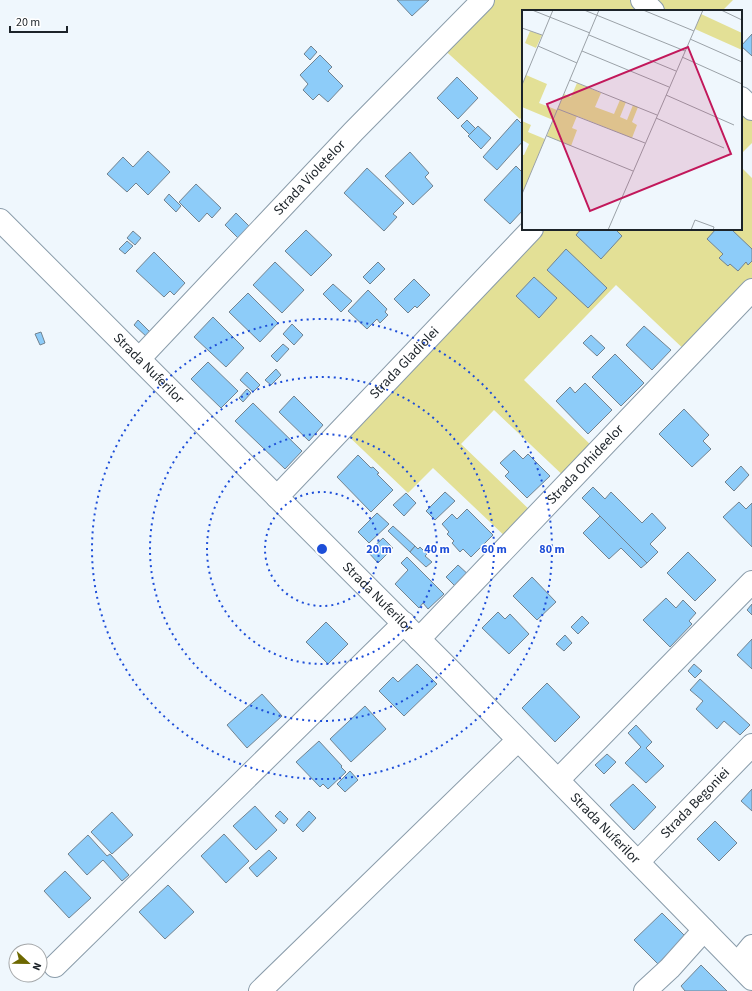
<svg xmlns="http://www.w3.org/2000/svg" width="752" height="991" font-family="'Source Sans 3',sans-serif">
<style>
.green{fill:#e3e096}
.building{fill:#8dccf9;stroke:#728390}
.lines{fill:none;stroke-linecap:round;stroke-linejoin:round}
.street-casing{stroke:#8a9caa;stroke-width:24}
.street{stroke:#fff;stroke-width:22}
.ring{fill:none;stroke:#1d4ed8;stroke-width:2;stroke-dasharray:2 4}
.labels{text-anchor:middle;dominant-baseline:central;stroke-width:3;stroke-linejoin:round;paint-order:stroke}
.street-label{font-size:14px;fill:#1c2329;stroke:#fff}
.inset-road{fill:none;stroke:#9ba2a8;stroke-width:1}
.view{fill:#c2185b;fill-opacity:0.15;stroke:#c2185b;stroke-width:2}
.inset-edge{fill:none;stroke:#1c2329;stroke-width:2}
.centre{fill:#1d4ed8;stroke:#fff;stroke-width:2}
.ring-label{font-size:12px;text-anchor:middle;font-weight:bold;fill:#1d4ed8;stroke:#fff;stroke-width:3;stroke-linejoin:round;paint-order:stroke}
</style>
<rect width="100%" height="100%" fill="#eff7fd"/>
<g class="green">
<path d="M483 0H733L722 11H523V116L520 119 439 45Z"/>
<path d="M741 98 752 109V143L741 154Z"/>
<path d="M741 167 752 178V290L690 355 616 285 524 380 597 451 569 481 494 410 461 444 536 516 511 542 433 468 408 493 341 429 532 229H741Z"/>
</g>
<g class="building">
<path d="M397 0H429L412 16Z"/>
<path d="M752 34V56L741 46Z"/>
<path d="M311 46 317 52 310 60 304 54Z"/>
<path d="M320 55 332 67 328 71 343 86 328 102 319 94 313 100 303 90 308 84 300 75Z"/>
<path d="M457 77 478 98 458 119 437 98Z"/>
<path d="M517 119 523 125V141L497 170 483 157Z"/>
<path d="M467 120 476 129 470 135 461 126Z"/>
<path d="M478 126 491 138 481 149 468 136Z"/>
<path d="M148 151 170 172 148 195 136 183 127 192 107 174 123 157 133 167Z"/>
<path d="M410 152 429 173 425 177 433 186 413 205 385 176Z"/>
<path d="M516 166 523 173V210L510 224 484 200Z"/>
<path d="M367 168 404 203 393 214 397 217 384 231 344 193Z"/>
<path d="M196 184 221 208 212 218 207 213 199 222 179 202Z"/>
<path d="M169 194 181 206 176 212 164 200Z"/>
<path d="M236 213 251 228 240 240 225 225Z"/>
<path d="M581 229H615L622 236 601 259 576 235Z"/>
<path d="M716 229H731L752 249V261L748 265 746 262 738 271 730 264 728 266 719 258 723 254 707 239Z"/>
<path d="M306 230 332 255 311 276 285 251Z"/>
<path d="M133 231 141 238 135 245 127 238Z"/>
<path d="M127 241 133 246 125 254 119 249Z"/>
<path d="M566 249 607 288 588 308 547 270Z"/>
<path d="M154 252 185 283 174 295 170 291 164 297 136 271Z"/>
<path d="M275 262 304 290 282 313 253 285Z"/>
<path d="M378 262 385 269 370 284 363 277Z"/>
<path d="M534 277 557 298 539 318 516 296Z"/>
<path d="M414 279 430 295 417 308 415 306 408 313 394 299Z"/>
<path d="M333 284 352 301 341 312 323 294Z"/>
<path d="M368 290 387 309 385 312 388 315 380 323 377 319 367 329 348 311Z"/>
<path d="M248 293 278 323 260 342 229 312Z"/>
<path d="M213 317 244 348 226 367 194 337Z"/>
<path d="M138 320 152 334 148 338 134 325Z"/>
<path d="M292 324 303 335 294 345 283 334Z"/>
<path d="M644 326 671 350 652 370 626 345Z"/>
<path d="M41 332 45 343 40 345 35 334Z"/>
<path d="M591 335 605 348 597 356 583 343Z"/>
<path d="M283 344 289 349 277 362 271 356Z"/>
<path d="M615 354 644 383 621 406 592 377Z"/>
<path d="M208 362 238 391 221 408 191 379Z"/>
<path d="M276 369 281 375 271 385 265 380Z"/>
<path d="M247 372 260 385 253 392 240 380Z"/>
<path d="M585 383 612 410 588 434 556 401 570 387 575 393Z"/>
<path d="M247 389 251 393 243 402 239 398Z"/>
<path d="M294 396 323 425 309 441 279 412Z"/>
<path d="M253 403 302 451 285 469 235 421Z"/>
<path d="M684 409 709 435 703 441 711 449 692 467 659 434Z"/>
<path d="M514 450 523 459 528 454 550 476 527 498 505 476 509 472 500 463Z"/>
<path d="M358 455 371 468 373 467 379 473 377 474 393 490 371 512 337 477Z"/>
<path d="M741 466 749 475 734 491 725 482Z"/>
<path d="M593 487 605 499 611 492 642 523 652 513 666 528 650 544 658 552 647 563 582 498Z"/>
<path d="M445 492 455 501 435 520 426 511Z"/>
<path d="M406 493 416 503 404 516 393 505Z"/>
<path d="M739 502 746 509 752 503V547L723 517Z"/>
<path d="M467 509 493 535 471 557 463 549 460 552 452 543 454 541 447 534 449 532 442 524 452 514 457 519Z"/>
<path d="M377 513 389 524 369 543 358 532Z"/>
<path d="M600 516 647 563 641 568 621 548 609 559 583 533Z"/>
<path d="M393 526 415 546 410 552 388 531Z"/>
<path d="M383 538 393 548 378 563 368 552Z"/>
<path d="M415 546 418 549 420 547 427 554 425 556 432 562 426 567 410 552Z"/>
<path d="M688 552 716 580 695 601 667 573Z"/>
<path d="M407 557 444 594 428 609 423 603 419 608 395 584 408 570 401 563Z"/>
<path d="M458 565 471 577 458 589 446 577Z"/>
<path d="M532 577 556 602 537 620 513 596Z"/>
<path d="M666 598 676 608 683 600 696 613 689 621 692 624 670 647 643 620Z"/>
<path d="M752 604V615L747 610Z"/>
<path d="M498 612 505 619 510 614 529 634 509 654 482 628Z"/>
<path d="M582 616 589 623 578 634 571 627Z"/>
<path d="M326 622 348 644 328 664 306 642Z"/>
<path d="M565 635 572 643 564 651 556 644Z"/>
<path d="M752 639V669L737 655Z"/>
<path d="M417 664 437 684 404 716 379 691 393 677 398 682Z"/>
<path d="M694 664 702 671 695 678 688 671Z"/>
<path d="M700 679 750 725 740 735 724 721 717 729 696 709 703 701 690 690Z"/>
<path d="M547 683 580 717 555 742 522 708Z"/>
<path d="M262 694 282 716 247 748 227 725Z"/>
<path d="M365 706 386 729 351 762 330 739Z"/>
<path d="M636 725 652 742 646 748 664 766 646 783 625 763 641 747 628 733Z"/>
<path d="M319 741 342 766 341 767 346 772 328 789 323 784 320 787 296 762Z"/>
<path d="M607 754 616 762 604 774 595 765Z"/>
<path d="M350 771 358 780 345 792 337 784Z"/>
<path d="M633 784 656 807 634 830 610 805Z"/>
<path d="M752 789V811L741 801Z"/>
<path d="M255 806 277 830 256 850 233 826Z"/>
<path d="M280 811 288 819 284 824 275 816Z"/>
<path d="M309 811 316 818 303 832 296 825Z"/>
<path d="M112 812 133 835 112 854 91 832Z"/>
<path d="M715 821 737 843 719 861 697 839Z"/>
<path d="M224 834 249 861 226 883 201 856Z"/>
<path d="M88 835 107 856 110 854 129 875 122 881 103 860 87 875 68 854Z"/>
<path d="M269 850 277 858 257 877 249 868Z"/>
<path d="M65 871 91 898 69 918 44 891Z"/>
<path d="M168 885 194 912 165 939 139 912Z"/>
<path d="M662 913 685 936 658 964 634 940Z"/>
<path d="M701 965 727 991H685L681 986Z"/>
</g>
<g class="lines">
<g class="street-casing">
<g id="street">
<path d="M642 0 653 11"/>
<path d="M741 98 752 109"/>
<path id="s1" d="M0 220 451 671 752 979"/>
<path id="s2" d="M139 359 353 132 483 0"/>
<path id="s3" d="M277 497 532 229"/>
<path id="s4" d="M419 639 752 290"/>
<path d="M558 780 752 582"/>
<path id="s5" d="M638 862 752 745"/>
<path d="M738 963 752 946"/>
<path d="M55 966 404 623"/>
<path d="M260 991 518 740"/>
<path d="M645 991 670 968 704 930"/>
</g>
</g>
<use href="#street" class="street"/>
</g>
<g class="ring">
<circle cx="322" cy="549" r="57"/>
<circle cx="322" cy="549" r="115"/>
<circle cx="322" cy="549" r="172"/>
<circle cx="322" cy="549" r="230"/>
</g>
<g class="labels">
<g class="street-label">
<text stroke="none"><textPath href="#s2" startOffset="249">Strada Violetelor</textPath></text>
<text stroke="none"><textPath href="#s3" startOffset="185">Strada Gladiolei</textPath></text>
<text stroke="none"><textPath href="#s1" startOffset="210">Strada Nuferilor</textPath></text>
<text stroke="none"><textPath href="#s4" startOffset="241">Strada Orhideelor</textPath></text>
<text stroke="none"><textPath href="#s1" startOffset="534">Strada Nuferilor</textPath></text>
<text stroke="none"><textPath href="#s5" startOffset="82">Strada Begoniei</textPath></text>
<text stroke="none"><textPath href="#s1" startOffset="858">Strada Nuferilor</textPath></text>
</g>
</g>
<g transform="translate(522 10)">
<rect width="220" height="220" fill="#eff7fd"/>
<path d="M179 4 220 23V40L173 19ZM8 21 20 25 14 38 3 33ZM4 65 25 74 17 93 35 100 42 84 49 87 55 73 79 83 73 97 92 104 98 90 104 92 98 107 105 110 111 95 116 97 110 112 115 115 110 128 55 106 50 118 55 120 49 136 25 126 31 110 0 97V75ZM0 111 9 115 6 122 23 129 0 184V145H2L7 134 0 130Z" fill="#e3e096"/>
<path class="inset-road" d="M10 0 68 23M62 0 163 41M121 0 172 21M199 0 220 10M0 18 20 25M67 25 154 61M168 29 220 52M16 36 55 53M60 41 147 77M160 47 220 74M48 70 135 105M0 75 31 0M144 85 212 115M36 99 123 133M134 108 202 138M25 126 111 161M0 184 77 0M86 220 181 0M169 220 173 210 192 217 191 220"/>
<path class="view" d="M166 37 209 144 68 201 25 94Z"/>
<rect width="220" height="220" class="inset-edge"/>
</g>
<circle cx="322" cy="549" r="6" class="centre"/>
<g class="ring-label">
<text x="379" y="553">20 m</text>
<text x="437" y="553">40 m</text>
<text x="494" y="553">60 m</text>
<text x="552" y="553">80 m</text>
</g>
<g transform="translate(28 963) rotate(112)"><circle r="19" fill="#ffffff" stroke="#a4a7a9"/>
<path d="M0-3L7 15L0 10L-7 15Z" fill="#6d6800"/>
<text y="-6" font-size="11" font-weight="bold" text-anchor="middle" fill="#1c2329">N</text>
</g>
<path d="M10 26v6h57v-6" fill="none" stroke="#1c2329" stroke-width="2"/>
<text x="16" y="26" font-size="12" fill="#1c2329" stroke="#ffffff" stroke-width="3" paint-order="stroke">20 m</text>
</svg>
